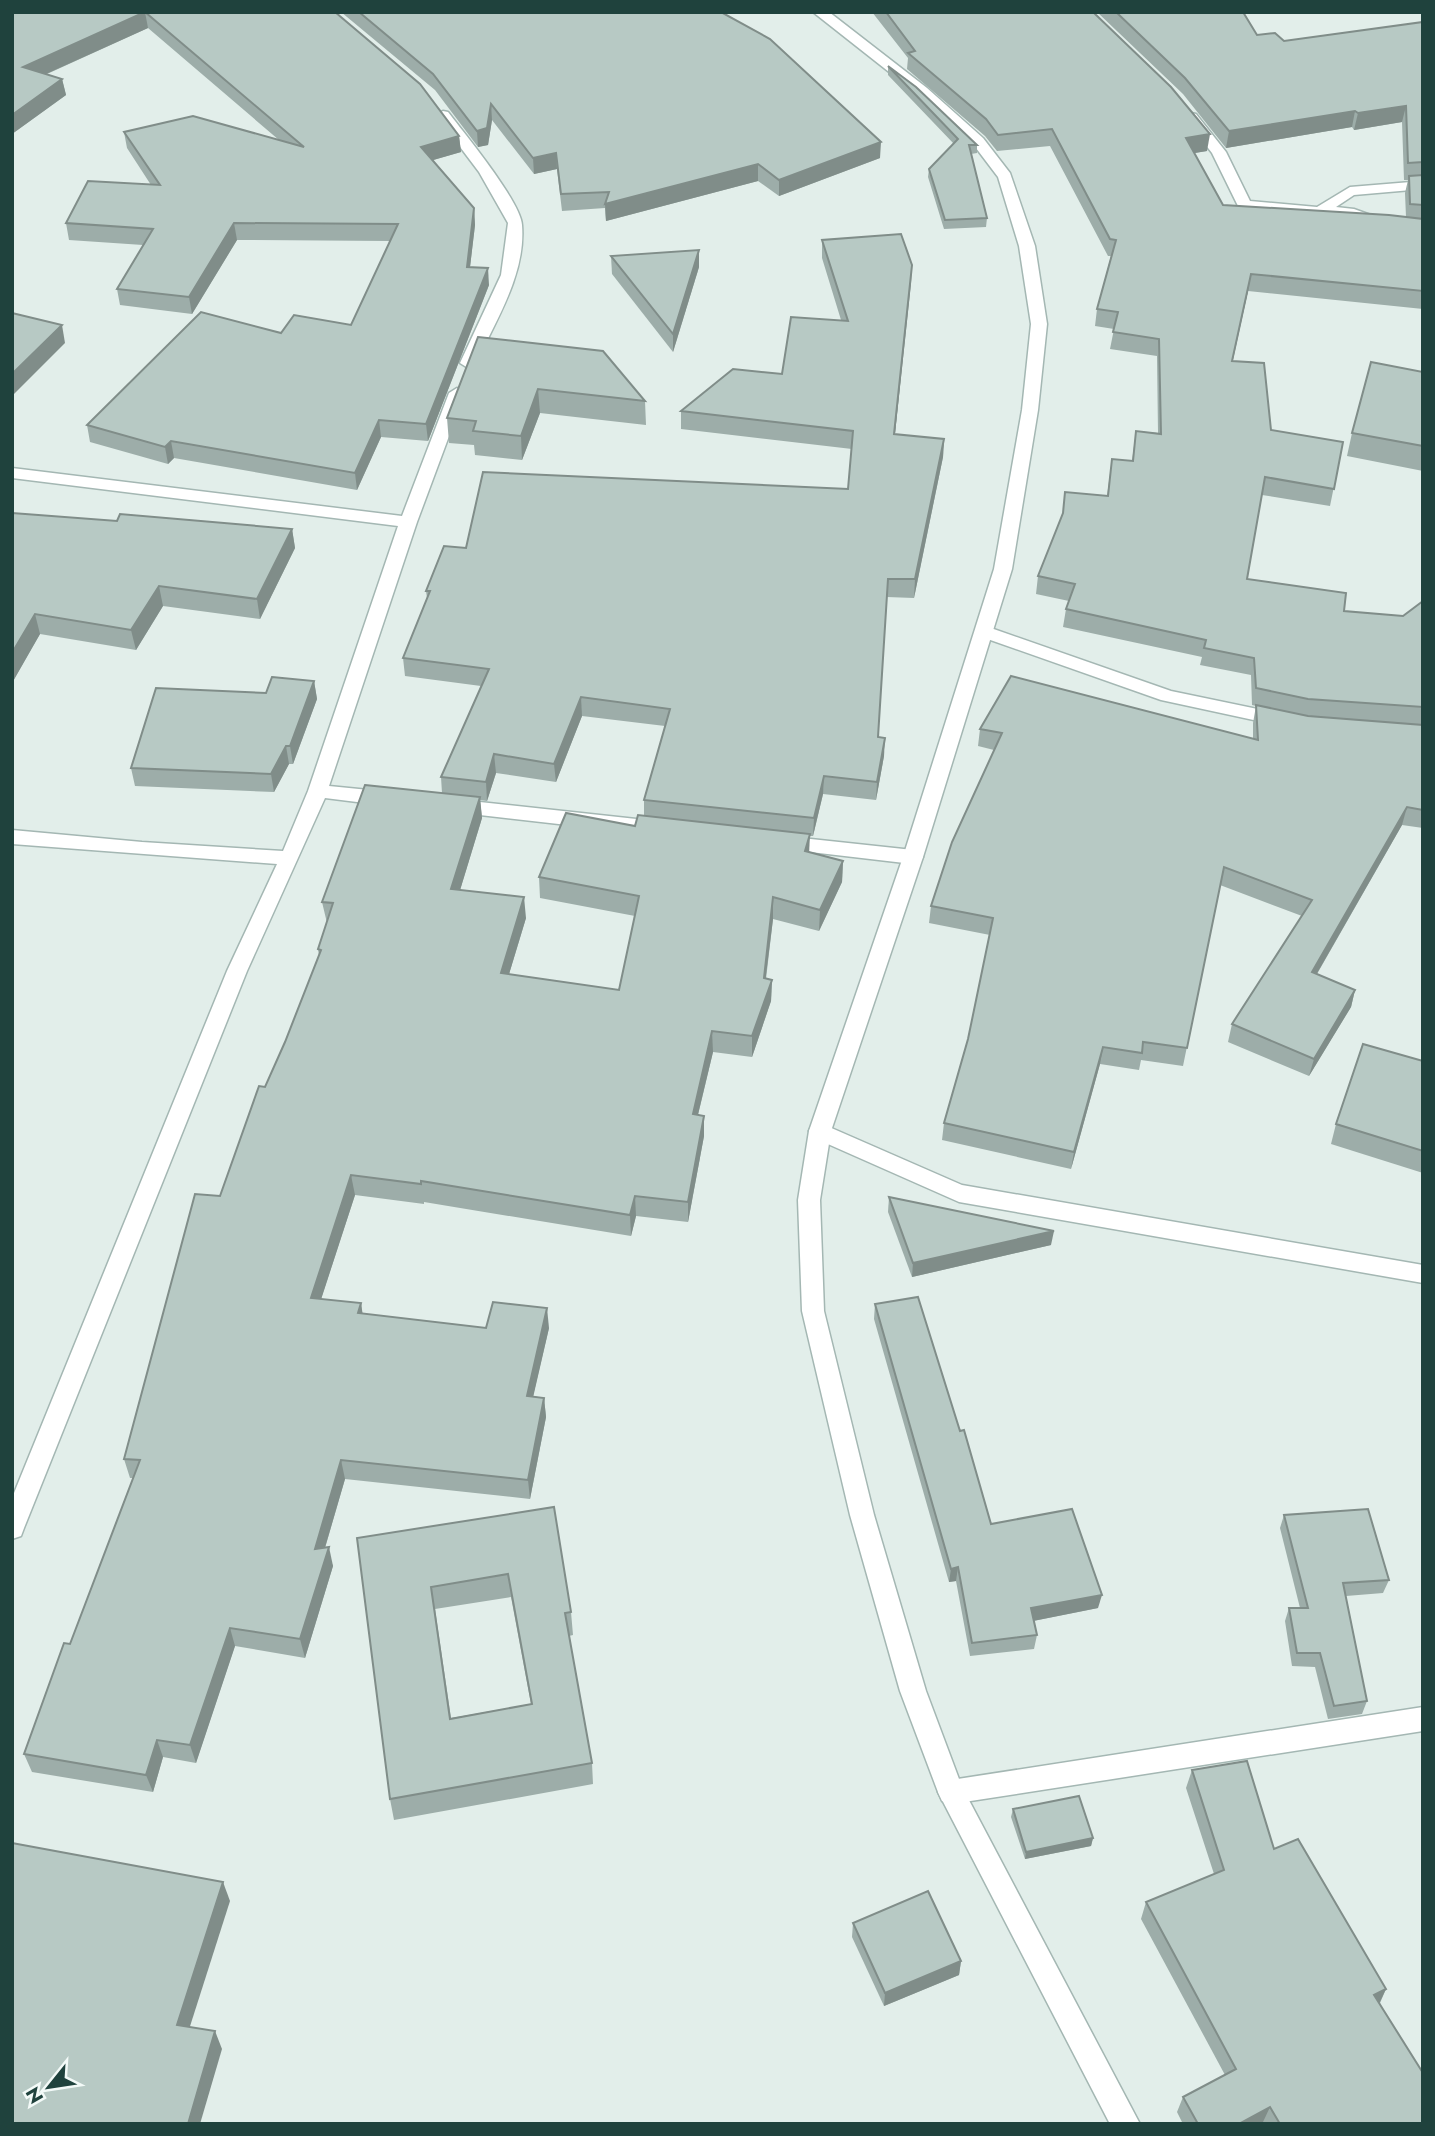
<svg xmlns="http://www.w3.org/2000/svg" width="1435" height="2136" font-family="Jost,sans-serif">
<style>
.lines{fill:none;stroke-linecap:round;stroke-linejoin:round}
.minor-casing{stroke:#a4b7b3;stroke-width:3}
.tertiary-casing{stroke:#a4b7b3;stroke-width:3}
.minor{fill:#fff;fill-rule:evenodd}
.tertiary{fill:#fff;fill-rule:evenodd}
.wall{fill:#9dada9;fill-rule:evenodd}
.shaded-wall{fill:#808d89}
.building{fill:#b7c9c4;stroke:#808d89;stroke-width:2;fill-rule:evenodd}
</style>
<rect width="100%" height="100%" fill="#e2eeea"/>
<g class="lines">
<g class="minor-casing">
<g id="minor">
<path d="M443 111 448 112C464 133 521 202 522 225 526 274 496 320 476 363L468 368 460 363 501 275 508 223 479 172 436 115Z"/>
<path d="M1191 113 1196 114 1226 152 1250 201 1317 207 1350 187 1423 181V189L1354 195 1336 207 1354 209 1390 222 1423 225V234L1388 230 1347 216 1281 214 1239 208 1212 153 1184 117Z"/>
<path d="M457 388 465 393 417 522 329 786 389 792 396 794 399 799 396 804 389 806 325 798 247 971 24 1528 21 1536 12 1539V1498L227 971 277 864 12 844V830L142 842 283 851 308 791 398 526 12 478V468L402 516 449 393Z"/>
<path d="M985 626 1171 691 1281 714 1288 716 1290 720 1288 724 1281 726 1161 700 979 636 976 632Z"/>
<path d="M452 799 664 822 671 824 674 829 671 834 664 836 445 811 442 806 445 801Z"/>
<path d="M783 836 913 850 920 852 923 857 920 862 913 864 776 848 773 843 776 838Z"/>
<path d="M820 1123 962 1185 1423 1265V1283L959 1202 812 1137 809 1131 812 1125Z"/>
<path d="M1423 1707V1731L951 1804 942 1801 938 1792 942 1783 951 1780Z"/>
</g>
</g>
<g class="tertiary-casing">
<path id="tertiary" d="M813 12H829L927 88 983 138 1010 173 1035 246 1047 324 1038 410 1012 569 923 857 831 1131 820 1200 824 1311 874 1515 926 1691 962 1787 1140 2124H1110L938 1792 900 1691 850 1515 802 1311 798 1200 809 1131 903 857 994 569 1022 410 1031 324 1019 246 998 177 973 144 917 94Z"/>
</g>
<use href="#minor" class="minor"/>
<use href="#tertiary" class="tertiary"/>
</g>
<g class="wall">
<path d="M12 12H335L459 136 461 152 433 160 474 208 475 225 470 267 489 285 428 441 381 437 357 490 174 458 168 464 90 442 87 425 281 333 351 325 390 241 237 240 192 314 120 305 117 289 143 245 69 240 66 223 151 185 127 148 124 132 279 140 148 28 47 74 62 79 66 95 12 134Z"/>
<path d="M341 12H720L880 158 779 196 758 181 606 221 605 208 562 211 557 169 534 174 492 120 488 145 478 147 435 90Z"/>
<path d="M872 12H1093L1207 151 1194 153 1223 205 1406 217 1405 193 1408 180H1404L1402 122 1354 130 1352 127 1226 148 1183 94 1097 12H1243L1257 35 1284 41 1423 22V309L1248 291 1232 361 1271 430 1343 442 1330 506 1262 495 1247 579 1344 611 1403 616 1423 601V828L1402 825 1317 974 1355 990 1351 1007 1309 1076 1228 1042 1232 1024 1302 916 1220 885 1183 1066 1141 1060 1139 1070 1100 1064 1071 1169 942 1140 944 1123 968 1039 990 935 929 923 931 906 994 750 978 746 980 729 1253 738V723L1256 706 1252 705 1251 675 1200 665 1202 657 1063 627 1066 609 1069 601 1036 594 1038 576 1107 496 1112 459 1132 461 1136 431 1158 433 1157 356 1110 349 1114 329 1095 326 1097 309 1111 256H1108L1050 146 997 151 985 136 907 69 908 58Z"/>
<path d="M888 66 977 145V153L971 154 987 218 986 227 944 229 928 177 929 169 954 144 888 75Z"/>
<path d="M822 240 912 265 895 434 944 439 943 457 914 598 887 597 878 737 884 756 876 800 823 794 813 836H809V852L843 861 842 882 819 931 773 919 766 979 772 980 771 1001 752 1057 713 1052 698 1115 704 1116V1136L688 1222 636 1216 631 1236 424 1202V1204L355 1195 321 1299 361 1303 362 1314 486 1328H549L533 1396 544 1398 546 1417 530 1499 345 1479 325 1548 333 1566 305 1658 235 1646 196 1763 163 1757 153 1792 32 1772 24 1754 70 1644 133 1478H130L124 1459 220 1196 265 1087 285 1042 319 956 318 949 327 923 322 902 442 793 441 777 481 686 405 676 403 658 427 598 426 591 466 548 848 489 852 449 681 429V411L782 374 841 320 822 258ZM582 716 665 726 644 800V815L635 826 539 877 540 898 635 916 619 990 509 974 526 918 460 890 482 818 480 800 487 801 496 773 556 782Z"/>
<path d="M611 256 699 267 673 352 612 274Z"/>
<path d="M478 337 645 401 646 425 540 413 522 460 475 455 474 445 449 443 447 418Z"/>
<path d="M1423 372V471L1347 456 1352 433Z"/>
<path d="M12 513 117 521 292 529 295 548 260 619 163 606 136 650 40 634 12 683Z"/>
<path d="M314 681 317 699 293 764H289L274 792 135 786 131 768 266 693Z"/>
<path d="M1423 1061V1173L1331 1144 1336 1124Z"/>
<path d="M889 1197 1051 1245 912 1277 888 1212Z"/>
<path d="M875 1304 960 1431 991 1524 1098 1608 1033 1621 1037 1635 1034 1649 970 1656 956 1581 949 1582 874 1319Z"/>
<path d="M554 1507 571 1612 573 1635 569 1636 592 1763 593 1784 394 1820 390 1799 357 1538ZM511 1597 531 1704 451 1718 435 1609Z"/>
<path d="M1284 1515 1389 1580 1383 1593 1346 1596 1367 1701 1362 1714 1328 1719 1315 1667 1292 1666 1285 1621 1289 1608H1300L1280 1528Z"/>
<path d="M1192 1770 1274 1849 1386 1989 1380 2003 1423 2124H1264L1263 2122 1260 2124H1183L1177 2112 1183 2097 1225 2075 1141 1919 1146 1902 1214 1874 1186 1788Z"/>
<path d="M1013 1809 1093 1838 1091 1846 1025 1859 1011 1817Z"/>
<path d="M853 1923 961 1961 959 1975 884 2006 852 1937Z"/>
</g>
<g class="shaded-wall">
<path d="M145 12 148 28 26 83 23 67Z"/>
<path d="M62 79 66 95 12 134V115Z"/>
<path d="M491 104 492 120 488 145 478 147 477 131Z"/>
<path d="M1406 106 1402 122 1354 130 1358 113Z"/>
<path d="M1355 111 1352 127 1226 148 1229 131Z"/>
<path d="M1210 134 1207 151 1183 155 1186 138Z"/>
<path d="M459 136 461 152 423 163 421 147Z"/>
<path d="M881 142 880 158 779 196V180Z"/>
<path d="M556 153 557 169 534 174 533 158Z"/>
<path d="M758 164V181L606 221 605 204Z"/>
<path d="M474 208 475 225 468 284 467 267Z"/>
<path d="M234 223 237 240 192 314 189 297Z"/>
<path d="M699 250V267L673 352V334Z"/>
<path d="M912 265 911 283 893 452 894 434Z"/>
<path d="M488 268 489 285 428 441 426 424Z"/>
<path d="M1251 274 1248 291 1229 378 1232 361Z"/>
<path d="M62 325 65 343 12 396V374Z"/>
<path d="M538 389 540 413 522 460 521 436Z"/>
<path d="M379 420 381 437 357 490 355 473Z"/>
<path d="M944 439 943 457 914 598 915 579Z"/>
<path d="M171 441 174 458 168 464 165 447Z"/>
<path d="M292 529 295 548 260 619 257 599Z"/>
<path d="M159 586 163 606 136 650 131 630Z"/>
<path d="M35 614 40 634 12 683V653Z"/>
<path d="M314 681 317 699 293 764 290 746Z"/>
<path d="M581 697 582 716 556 782 554 764Z"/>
<path d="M885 738 884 756 876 800 877 782Z"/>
<path d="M286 746 289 764 274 792 271 774Z"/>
<path d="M494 754 496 773 487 801 486 782Z"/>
<path d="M824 776 823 794 813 836 814 818Z"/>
<path d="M480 797 482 818 454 910 451 889Z"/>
<path d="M1407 807 1402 825 1308 989 1312 972Z"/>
<path d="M810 834 809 855 805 851Z"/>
<path d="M843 861 842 882 819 931 820 910Z"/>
<path d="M524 897 526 918 503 994 501 973Z"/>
<path d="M773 897V919L763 999 764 978Z"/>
<path d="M772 980 771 1001 752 1057V1036Z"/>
<path d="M1355 990 1351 1007 1309 1076 1314 1059Z"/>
<path d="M712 1031 713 1052 693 1135V1114Z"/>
<path d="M1103 1047 1100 1064 1071 1169 1074 1152Z"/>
<path d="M704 1116V1136L688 1222V1202Z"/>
<path d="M351 1175 355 1195 315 1318 311 1298Z"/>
<path d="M635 1196 636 1216 631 1236 630 1215Z"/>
<path d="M1054 1231 1051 1245 912 1277 913 1263Z"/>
<path d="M361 1303 364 1323 358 1313Z"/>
<path d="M547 1308 549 1328 529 1415 527 1396Z"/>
<path d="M544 1398 546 1417 530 1499 528 1480Z"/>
<path d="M341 1460 345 1479 319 1568 315 1549Z"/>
<path d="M329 1547 333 1566 305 1658 300 1639Z"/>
<path d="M958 1567 956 1581 949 1582 951 1569Z"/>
<path d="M1102 1595 1098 1608 1028 1622 1031 1608Z"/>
<path d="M230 1628 235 1646 196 1763 190 1745Z"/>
<path d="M157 1740 163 1757 153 1792 146 1775Z"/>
<path d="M1093 1838 1091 1846 1025 1859 1026 1852Z"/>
<path d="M223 1882 230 1901 185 2042 177 2025Z"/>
<path d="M961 1961 959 1975 884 2006 885 1993Z"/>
<path d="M1386 1989 1378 2006 1374 1995Z"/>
<path d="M215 2031 222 2049 200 2124H188Z"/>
<path d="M1270 2107 1263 2122 1260 2124H1239Z"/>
</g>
<g class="building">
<path d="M12 12H145L23 67 62 79 12 115Z"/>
<path d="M145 12H335L420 84 459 136 421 147 474 208 467 267 488 268 426 424 379 420 355 473 171 441 165 447 87 425 201 312 281 333 294 315 351 325 398 224 234 223 189 297 117 289 153 229 66 223 88 181 160 185 124 132 193 116 304 147Z"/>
<path d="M359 12H721L770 39 881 142 779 180 758 164 605 204 609 192 561 194 556 153 533 158 491 104 487 128 477 131 433 74Z"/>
<path d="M886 12H1093L1171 87 1210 134 1186 138 1223 205 1389 215 1423 219V291L1251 274 1232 361 1264 363 1271 430 1343 442 1334 489 1265 477 1247 579 1346 593 1344 611 1403 616 1423 601V707L1308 699 1256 688 1254 658 1204 648 1206 640 1066 609 1075 584 1038 576 1063 513 1065 492 1108 496 1112 459 1133 461 1136 431 1161 434 1159 339 1113 332 1118 312 1097 309 1116 240 1110 239 1052 129 998 135 986 119 908 53 915 51Z"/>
<path d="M1116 12H1243L1257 35 1275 33 1284 41 1423 22V162L1408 163 1406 106 1358 113 1355 111 1229 131 1185 78Z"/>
<path d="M888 66 916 87 977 145H969L987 218 945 220 929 169 958 139Z"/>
<path d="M1423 175V205L1410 204 1409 176Z"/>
<path d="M901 234 912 265 894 434 944 439 915 579H888L878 737 885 738 877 782 824 776 814 818 644 800 670 709 581 697 554 764 494 754 486 782 441 777 489 669 403 658 430 591H426L444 546 466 548 483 472 848 489 853 431 681 411 733 369 782 374 791 317 848 321 822 240Z"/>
<path d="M699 250 673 334 611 256Z"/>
<path d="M12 313 62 325 12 374Z"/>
<path d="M478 337 603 351 645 401 538 389 521 436 473 431 476 421 447 418Z"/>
<path d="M1371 362 1423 372V446L1352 433Z"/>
<path d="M12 513 117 521 120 514 292 529 257 599 159 586 131 630 35 614 12 653Z"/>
<path d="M1011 676 1258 740 1256 705 1308 716 1423 725V810L1407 807 1312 972 1355 990 1314 1059 1232 1024 1312 900 1224 867 1187 1048 1143 1042 1142 1053 1103 1047 1074 1152 944 1123 968 1039 993 918 931 906 952 842 1002 733 980 729Z"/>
<path d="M272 677 314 681 290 746H286L271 774 131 768 156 688 266 693Z"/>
<path d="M365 785 480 797 451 889 524 897 501 973 619 990 639 896 539 877 566 813 635 826 638 815 810 834 805 851 843 861 820 910 773 897 764 978 772 980 752 1036 712 1031 693 1114 704 1116 688 1202 635 1196 630 1215 421 1181V1184L351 1175 311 1298 361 1303 358 1313 486 1328 493 1302 547 1308 527 1396 544 1398 528 1480 341 1460 315 1549 329 1547 300 1639 230 1628 190 1745 157 1740 146 1775 24 1754 64 1643 70 1644 140 1460 124 1459 195 1194 220 1196 259 1086 265 1087 285 1042 321 950 318 949 333 903 322 902Z"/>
<path d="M1363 1044 1423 1061V1151L1336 1124Z"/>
<path d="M889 1197 1054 1231 913 1263Z"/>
<path d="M918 1297 960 1431 964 1430 991 1524 1072 1509 1102 1595 1031 1608 1037 1635 972 1643 958 1567 951 1569 875 1304Z"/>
<path d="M554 1507 571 1612 565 1613 592 1763 390 1799 357 1538ZM508 1574 532 1704 450 1719 431 1587Z"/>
<path d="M1368 1509 1389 1580 1343 1583 1367 1701 1334 1706 1320 1653H1297L1289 1608H1308L1284 1515Z"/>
<path d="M1247 1761 1274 1849 1298 1839 1386 1989 1374 1995 1423 2073V2124H1280L1270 2107 1239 2124H1198L1183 2097 1236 2069 1146 1902 1224 1870 1192 1770Z"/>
<path d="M1079 1796 1093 1838 1026 1852 1013 1809Z"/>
<path d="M12 1843 223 1882 177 2025 215 2031 188 2124H12Z"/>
<path d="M928 1891 961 1961 885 1993 853 1923Z"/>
</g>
<rect width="1435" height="2136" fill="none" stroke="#1f423d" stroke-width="28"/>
<g transform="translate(49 2087) rotate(240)" stroke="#f3faf8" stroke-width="5" paint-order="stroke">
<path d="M0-5L12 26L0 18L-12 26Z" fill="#1f423d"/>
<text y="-10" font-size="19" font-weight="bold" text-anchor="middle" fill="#1f423d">N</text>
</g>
</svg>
